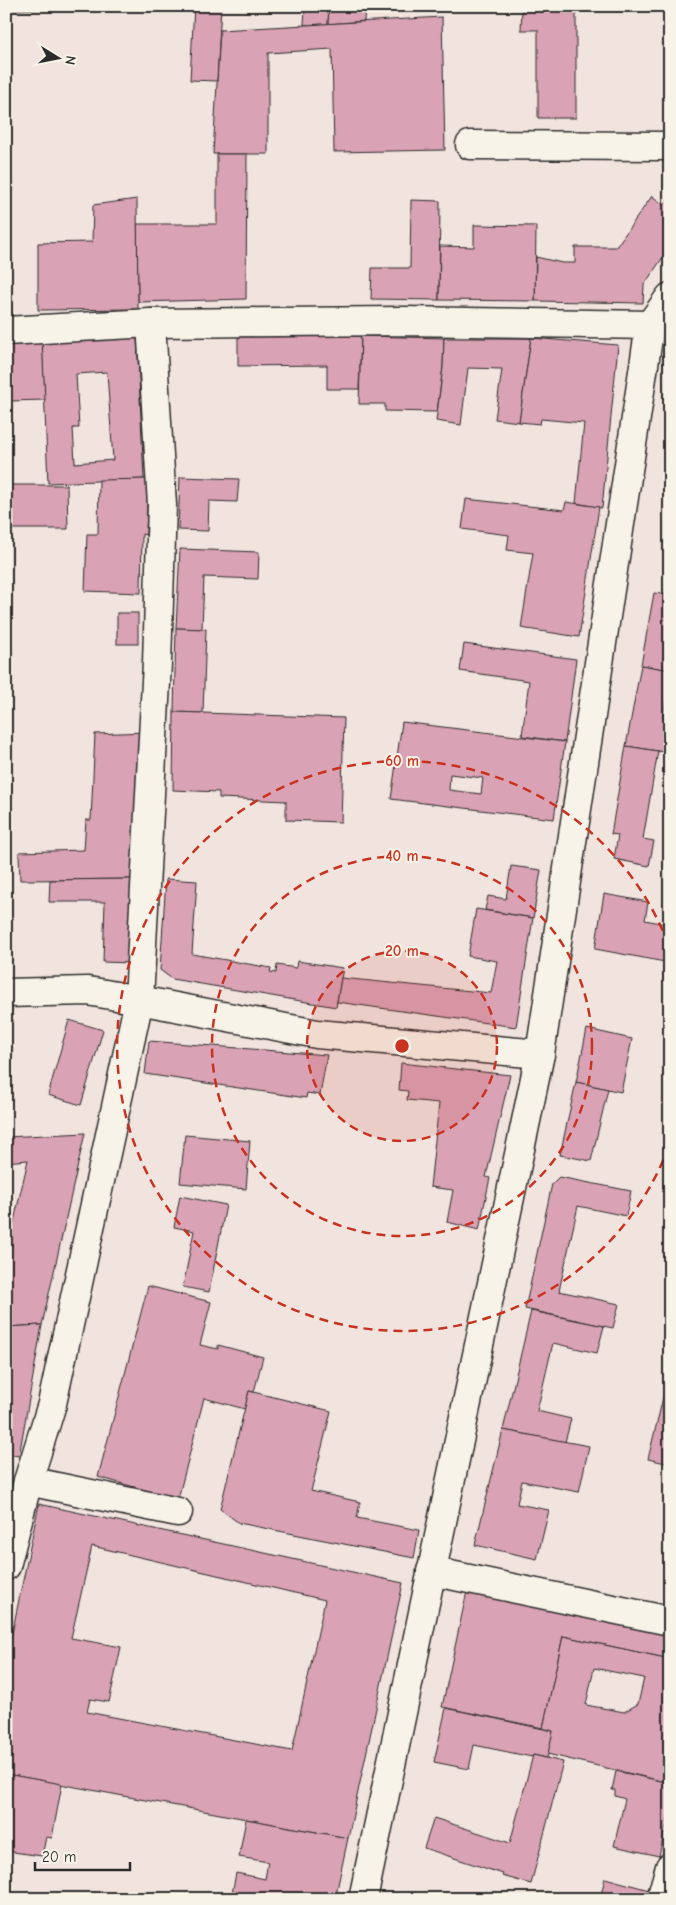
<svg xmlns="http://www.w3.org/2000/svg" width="676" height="1905" font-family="'Comic Neue',sans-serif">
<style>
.building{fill:#daa2b5;stroke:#2b2b2b;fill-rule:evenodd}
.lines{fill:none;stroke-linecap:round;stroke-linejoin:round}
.minor-casing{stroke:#2b2b2b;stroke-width:31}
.minor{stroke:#f7f3e8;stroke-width:28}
.ring{fill:none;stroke:#c8321e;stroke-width:2.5;stroke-dasharray:9 6}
.centre{fill:#c8321e;stroke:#f7f3e8;stroke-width:2.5}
.ring-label{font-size:15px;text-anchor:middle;font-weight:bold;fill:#c8321e;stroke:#f7f3e8;stroke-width:4;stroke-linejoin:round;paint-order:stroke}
</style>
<rect width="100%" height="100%" fill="#f1e3de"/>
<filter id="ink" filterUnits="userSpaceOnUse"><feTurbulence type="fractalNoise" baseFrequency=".02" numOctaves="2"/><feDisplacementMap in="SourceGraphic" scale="10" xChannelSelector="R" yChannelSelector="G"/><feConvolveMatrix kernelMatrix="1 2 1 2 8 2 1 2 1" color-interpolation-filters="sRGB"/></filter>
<g filter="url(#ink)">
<g class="building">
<path d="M6 6H76V8L6 10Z"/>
<path d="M194 6H221L217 81 190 80Z"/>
<path d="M305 6H329L328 24 304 25Z"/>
<path d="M329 6H365L364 21 328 24Z"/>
<path d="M522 6H576V118H538V30H521Z"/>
<path d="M442 17 445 150 334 152 332 49 268 53V154H213L220 30Z"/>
<path d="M217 154H247L246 299 138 302 137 224H217Z"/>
<path d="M652 196 664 205 670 197V247L644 285 643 303 535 301 536 257 562 263H575V247H616Z"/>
<path d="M137 199 138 309 38 310V243L92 242 93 205Z"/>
<path d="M411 200 440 201 439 300 371 299 372 268H410Z"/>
<path d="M474 225 536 226 535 301 439 300 440 246 474 247Z"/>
<path d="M137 336 144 479 48 483 42 341ZM107 372 113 460 75 463 73 428H79L76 374Z"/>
<path d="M361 336 359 389H327V365L238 366V337Z"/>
<path d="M361 336 444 338 443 367 437 412 385 411V404H359Z"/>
<path d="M42 338 45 400 10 401 6 397V343Z"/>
<path d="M444 338H531L519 422 495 419 502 369 468 368 461 425 436 421 443 367Z"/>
<path d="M531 338 618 345 602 508 576 503 584 423 541 419 540 424 519 422Z"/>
<path d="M180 477 239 479 237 502 209 501 208 531 178 530Z"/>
<path d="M148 479 146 535 142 534 141 593 85 591 87 534H98L99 480Z"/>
<path d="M6 485H67L68 529H6Z"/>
<path d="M466 499 564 510 566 502 599 507 579 637 521 628 533 553 507 550 509 535 462 529Z"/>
<path d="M180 549 259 552 258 579 204 577 202 629 176 628Z"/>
<path d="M654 593 670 595V670L641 665Z"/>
<rect x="117" y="613" width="21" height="31"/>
<path d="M176 628 206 629 203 713 174 712Z"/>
<path d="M464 644 576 659 565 742 522 736 529 681 460 671Z"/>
<path d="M641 665 670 670V698H666L663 718 670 719V753L626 746Z"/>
<path d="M174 712 344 718 341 822 286 820V801L219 798V792L173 790Z"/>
<path d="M402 722 565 742 554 819 391 799ZM450 774 483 778 481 794 449 790Z"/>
<path d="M145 732 138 879 20 880 19 852 84 850 86 820H91L95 734Z"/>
<path d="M626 746 658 751 643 839 654 841 649 866 614 859 618 835 611 834Z"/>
<path d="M511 866 541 870 533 918 485 910 488 896 506 899Z"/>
<path d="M135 879 132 963 103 962 105 902H49L50 880Z"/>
<path d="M166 879 197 881 192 954 271 968 270 972 276 973 277 965 296 968 297 961 343 968 336 1007 172 979 160 970Z"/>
<path d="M604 894 648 902 645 920 670 925 665 962 595 949Z"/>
<path d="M476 909 533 918 516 1027 337 1002 341 978 491 993 497 961 468 956Z"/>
<path d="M69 1020 103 1030 81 1105 48 1095Z"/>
<path d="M587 1029 632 1039 621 1092 576 1082Z"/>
<path d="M149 1041 327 1055 320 1095 307 1093 306 1098 145 1074Z"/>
<path d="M401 1063 510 1075 486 1177 490 1178 479 1230 447 1222 453 1190 430 1187 439 1103 407 1100 408 1091 399 1090Z"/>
<path d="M576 1082 608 1089 591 1161 560 1155Z"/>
<path d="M85 1133 42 1325 6 1327V1256L28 1160 6 1162V1137Z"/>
<path d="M185 1135 250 1141 246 1189 180 1183Z"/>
<path d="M559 1177 631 1191 626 1216 578 1206 559 1291 619 1304 613 1328 525 1309 552 1184Z"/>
<path d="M180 1196 226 1205 209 1292 183 1287 194 1231 174 1227Z"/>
<path d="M148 1286 211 1302 200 1345 218 1349V1345L263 1357 254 1392 249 1391 245 1409 204 1398 178 1499 98 1477Z"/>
<path d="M531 1311 604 1326 597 1353 553 1343 537 1411 571 1419 565 1442 503 1430Z"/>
<path d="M42 1325 19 1456 6 1454V1327Z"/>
<path d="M670 1369V1464L648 1459Z"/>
<path d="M249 1391 331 1411 311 1491 360 1502 357 1518 419 1530 414 1558 239 1523 220 1509Z"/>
<path d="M503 1430 589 1446 579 1492 522 1481 517 1504 549 1510 537 1559 475 1545Z"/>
<path d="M39 1504 403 1583 348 1838 6 1774V1662ZM92 1546 325 1600 292 1751 87 1712 90 1699 109 1702 121 1647 71 1638Z"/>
<path d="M467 1591 670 1635V1659L563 1636 543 1728 442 1707Z"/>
<path d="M563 1636 670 1659V1783L547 1754 553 1731 543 1728ZM594 1668 644 1678 638 1704 624 1712 586 1705Z"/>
<path d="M446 1708 553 1731 547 1758 533 1755 532 1757 474 1745 469 1769 434 1762Z"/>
<path d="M533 1755 563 1762 531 1884 502 1876 503 1874 424 1848 434 1818 510 1843Z"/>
<path d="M616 1771 670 1783V1809L659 1856 614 1846 625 1799 615 1796V1790H612Z"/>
<path d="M6 1774 62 1784 52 1838 46 1837 42 1856 6 1851Z"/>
<path d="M246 1819 348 1838 335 1899H231L236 1873 265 1879 268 1862 239 1857Z"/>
<path d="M605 1878 653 1891 651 1899H600Z"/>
</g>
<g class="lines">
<g class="minor-casing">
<g id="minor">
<path d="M470 145 670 146"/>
<path d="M6 331 151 323 403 321 650 325"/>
<path d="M6 993 88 991 139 1000 157 663 162 505 151 323"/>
<path d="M28 1481 178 1512"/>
<path d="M6 1566 28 1481 52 1404 139 1000 317 1034 540 1054"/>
<path d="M431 1571 670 1621"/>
<path d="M363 1899 540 1054 650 325 670 297"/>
<path d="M661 1899 670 1867"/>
</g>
</g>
<use href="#minor" class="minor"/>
</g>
</g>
<circle cx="402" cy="1046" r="95" fill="#c8321e" fill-opacity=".12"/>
<g class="ring">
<circle cx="402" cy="1046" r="95"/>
<circle cx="402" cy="1046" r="190"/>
<path d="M669 1146A285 285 0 1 1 669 946"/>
</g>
<circle cx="402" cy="1046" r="8" class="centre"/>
<g class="ring-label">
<text x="402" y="766">60 m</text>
<text x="402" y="861">40 m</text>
<text x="402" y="956">20 m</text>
</g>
<rect width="676" height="1905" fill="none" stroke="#f7f3e8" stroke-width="25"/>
<rect x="12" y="12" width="651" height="1880" fill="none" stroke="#2b2b2b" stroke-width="2" filter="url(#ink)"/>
<g transform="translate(58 58) rotate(100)" stroke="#f7f3e8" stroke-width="4" paint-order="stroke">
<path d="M0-4L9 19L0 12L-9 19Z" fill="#2b2b2b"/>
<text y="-8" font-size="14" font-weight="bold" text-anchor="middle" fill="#2b2b2b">N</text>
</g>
<path d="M35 1862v8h95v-8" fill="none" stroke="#2b2b2b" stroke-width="2.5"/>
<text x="42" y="1862" font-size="15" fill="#2b2b2b" stroke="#f7f3e8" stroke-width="4" paint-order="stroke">20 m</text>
</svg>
